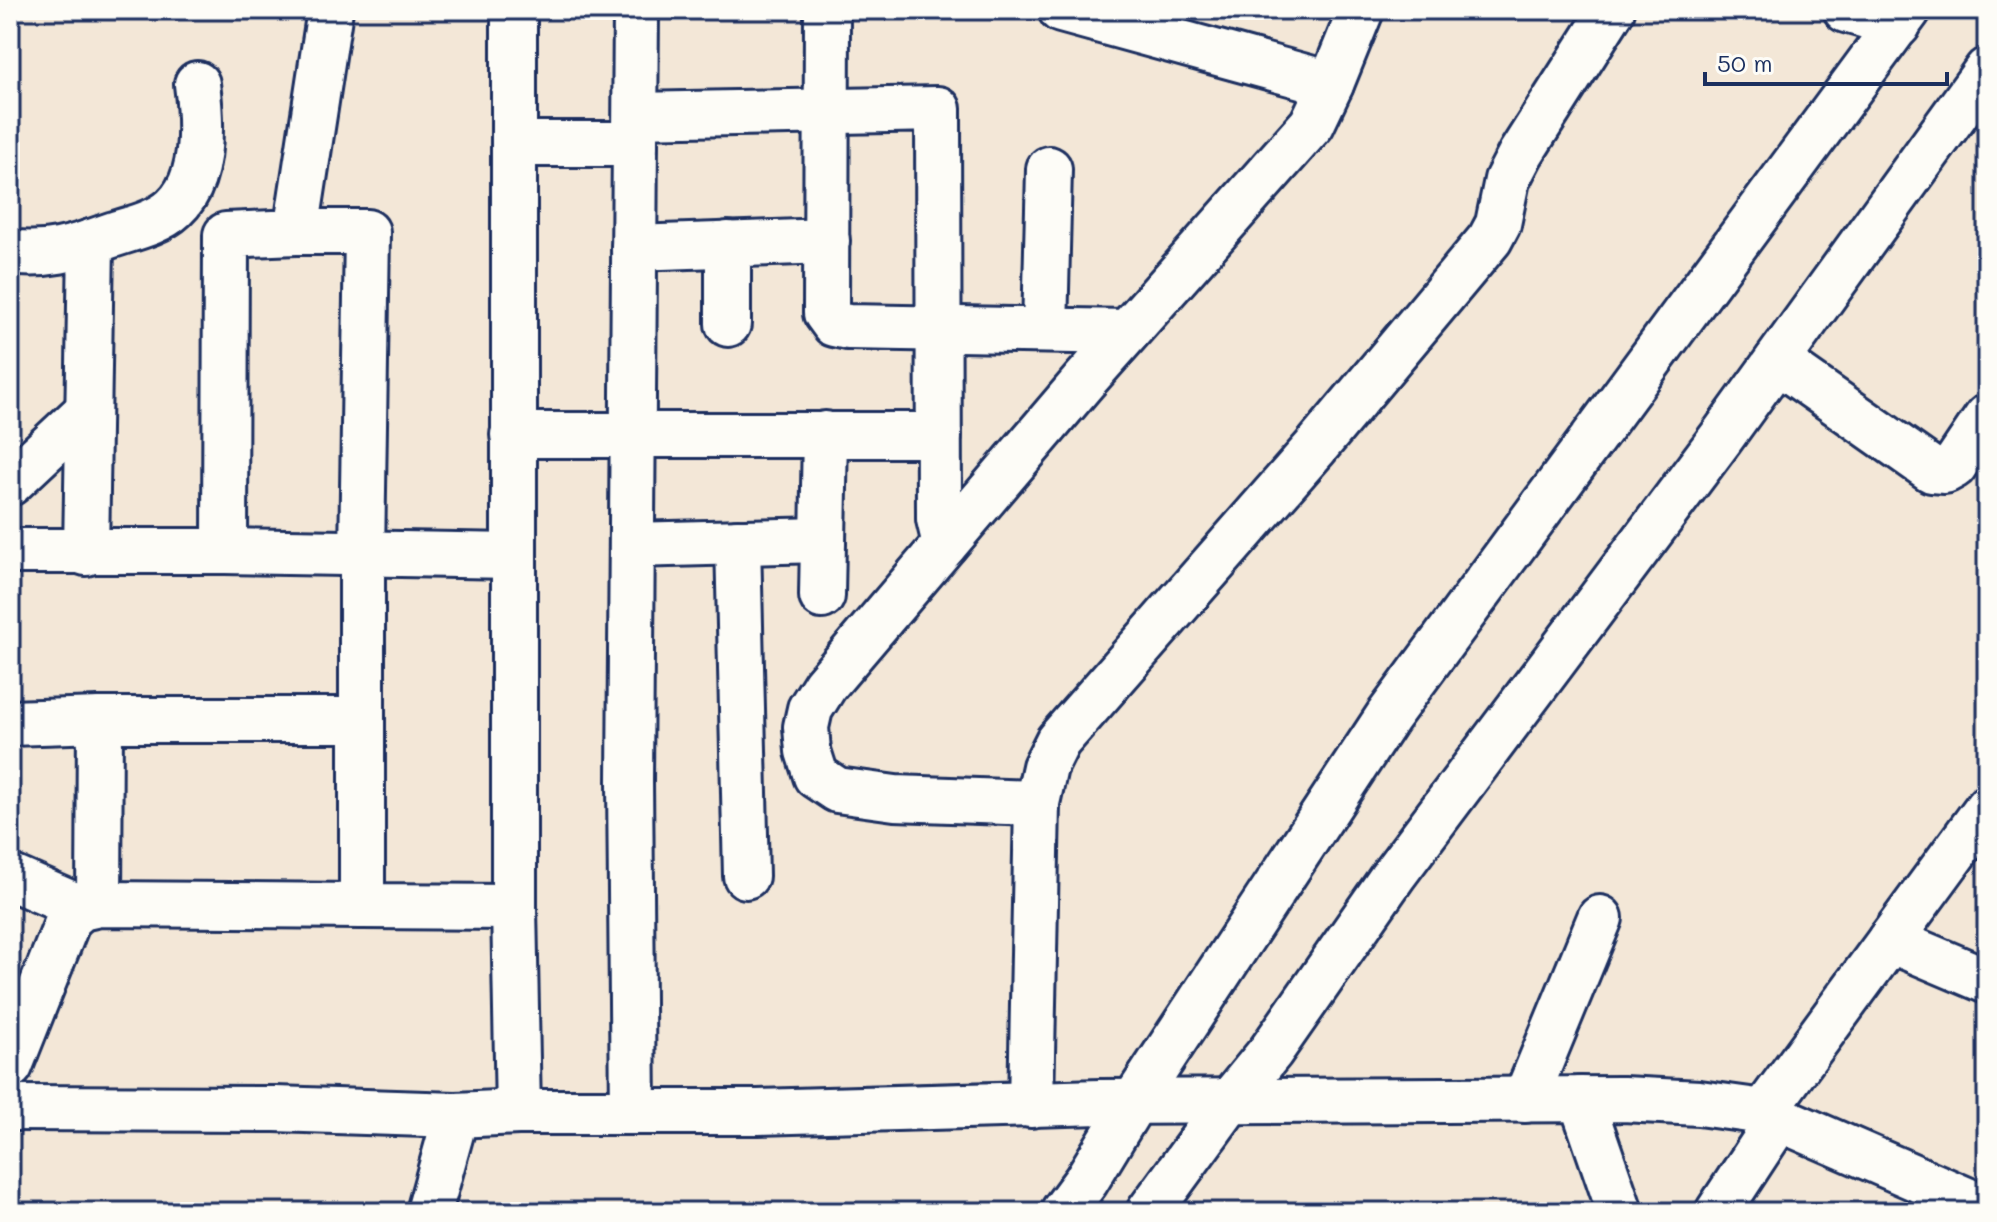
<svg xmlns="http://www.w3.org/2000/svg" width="1997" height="1222" font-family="Mali,sans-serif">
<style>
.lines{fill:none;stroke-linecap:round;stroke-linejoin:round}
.minor-casing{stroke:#1b2f5e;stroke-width:50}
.minor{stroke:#fdfcf7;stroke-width:44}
</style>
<rect width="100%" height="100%" fill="#f3e7d7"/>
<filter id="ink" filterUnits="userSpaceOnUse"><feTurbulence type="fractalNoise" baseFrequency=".0125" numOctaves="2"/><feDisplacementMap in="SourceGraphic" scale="16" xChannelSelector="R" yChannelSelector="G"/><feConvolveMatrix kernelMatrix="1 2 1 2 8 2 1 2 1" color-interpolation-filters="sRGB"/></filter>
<g filter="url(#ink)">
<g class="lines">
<g class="minor-casing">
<g id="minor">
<path d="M514 10V907L518 1112"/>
<path d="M827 10 826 313 834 324 848 327 1127 332"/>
<path d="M1846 10 1898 25"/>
<path d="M1331 84 1361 10"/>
<path d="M636 115 938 109 939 519 945 544"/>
<path d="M514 144H635"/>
<path d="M296 232H367L362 555V906L514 907"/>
<path d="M728 244V324"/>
<path d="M634 248 827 241"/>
<path d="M10 252C46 257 73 249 106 237 128 229 157 224 174 208 205 180 202 122 197 84"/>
<path d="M1045 330 1049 169"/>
<path d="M1777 361 1932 470 1945 471 1954 466 1987 417"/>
<path d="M513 435H939"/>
<path d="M10 483 88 410"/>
<path d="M738 542 746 876"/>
<path d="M632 545 823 540"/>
<path d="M10 551H225L514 556"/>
<path d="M225 551 226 235 296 232 330 10"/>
<path d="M86 553 91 242"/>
<path d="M822 596 825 434"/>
<path d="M10 723 100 720"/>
<path d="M1037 803 895 798 837 790 816 776 808 751 806 727 810 709 825 685 1084 381 1312 124 1331 84 1061 10"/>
<path d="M10 877 81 908"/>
<path d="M99 904 100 720H362"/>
<path d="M1890 940 1987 981"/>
<path d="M10 1066 69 918 81 908 99 904 362 906"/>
<path d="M1581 1099 1620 1212"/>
<path d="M1525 1100 1600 918"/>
<path d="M1031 1105 1037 803 1045 767 1058 741 1316 447 1490 239 1498 224 1507 180 1521 153 1612 10"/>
<path d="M10 1108 275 1109 456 1115 518 1112H758L1100 1102 1623 1099 1699 1103 1764 1112 1987 1209"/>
<path d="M633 1112 630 781 636 10"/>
<path d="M1764 1112 1987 808"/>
<path d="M429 1212 456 1115"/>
<path d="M1063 1212 1086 1181 1134 1102 1388 716 1908 10"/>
<path d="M1149 1212 1230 1101 1271 1051 1395 873 1721 438 1987 70"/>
<path d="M1718 1212 1779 1119"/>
</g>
</g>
<use href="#minor" class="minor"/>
</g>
</g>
<rect width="1997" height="1222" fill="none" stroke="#fdfcf7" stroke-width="40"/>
<rect x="20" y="20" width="1957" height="1182" fill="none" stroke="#1b2f5e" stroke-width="3" filter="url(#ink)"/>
<path d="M1705 72v12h242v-12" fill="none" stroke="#1b2f5e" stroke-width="4"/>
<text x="1717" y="72" font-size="24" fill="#1b2f5e" stroke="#fdfcf7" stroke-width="6" paint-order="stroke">50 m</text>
</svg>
